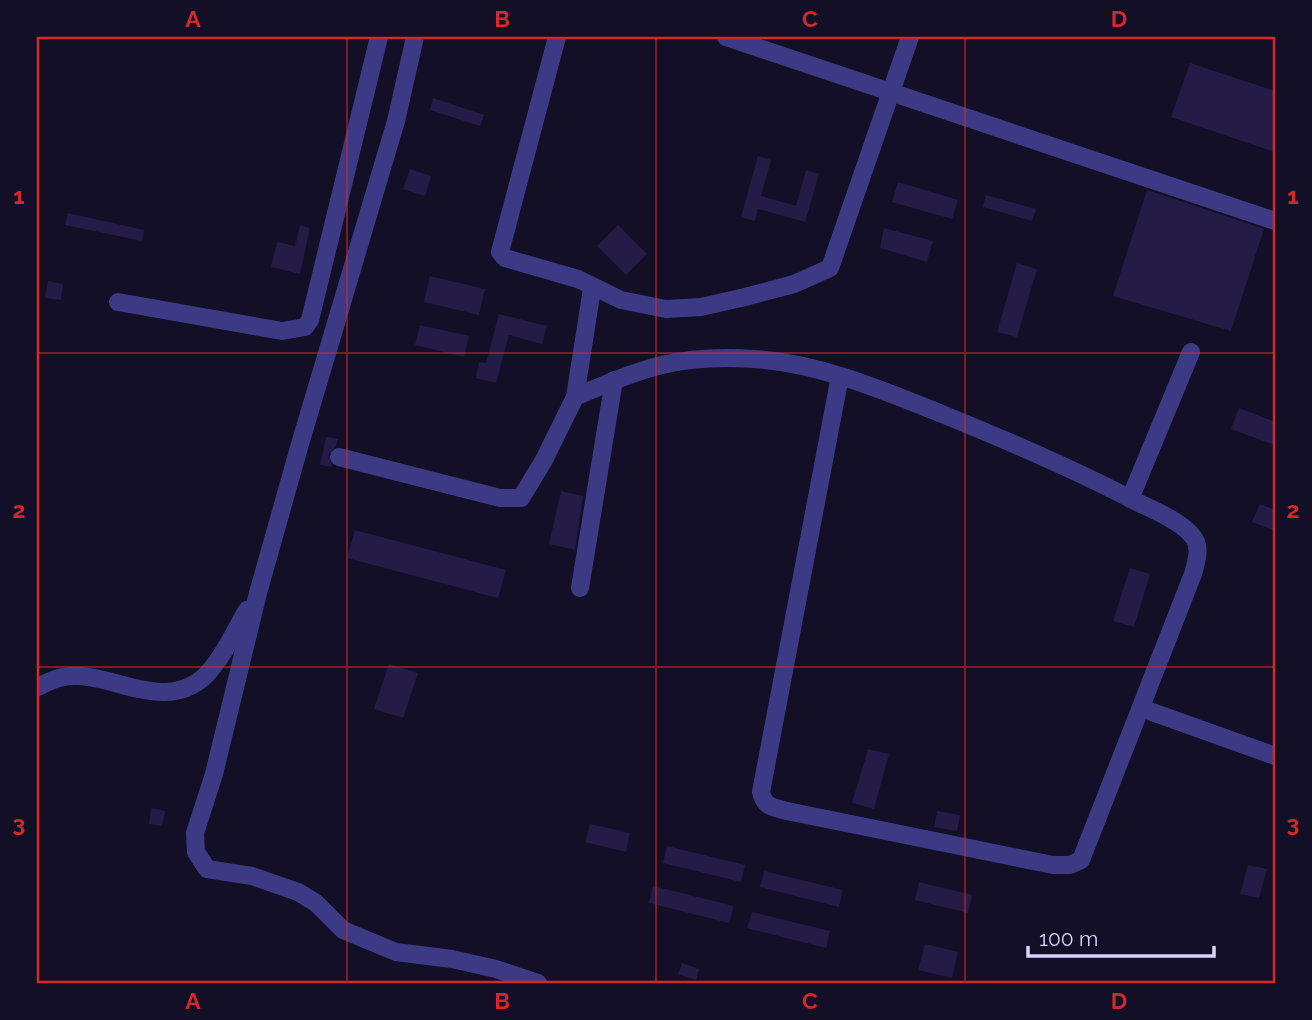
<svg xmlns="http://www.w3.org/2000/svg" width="1312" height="1020" font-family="Raleway,sans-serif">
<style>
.building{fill:#241b47}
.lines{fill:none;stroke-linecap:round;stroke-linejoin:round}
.minor{stroke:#3d3a85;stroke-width:18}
.grid{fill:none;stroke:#d62828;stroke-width:2;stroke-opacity:0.55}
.neatline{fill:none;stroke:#d62828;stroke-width:2.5}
.grid-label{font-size:23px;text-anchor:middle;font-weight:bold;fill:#d62828}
</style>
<rect width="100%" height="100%" fill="#130f26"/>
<g class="building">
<path d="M1190 63 1275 91V152L1171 117Z"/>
<path d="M433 98 484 115 480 126 430 110Z"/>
<path d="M758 156 771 160 761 196 796 206 806 170 819 174 805 222 758 209 755 221 741 217Z"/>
<path d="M410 169 431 176 425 196 403 189Z"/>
<path d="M898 182 958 200 952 219 892 202Z"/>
<path d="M1147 190 1264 229 1231 331 1113 296Z"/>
<path d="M986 195 1036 209 1032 221 983 207Z"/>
<path d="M68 213 144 230 142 241 65 225Z"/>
<path d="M300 225 310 228 300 274 271 267 277 242 295 246Z"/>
<path d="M618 225 647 254 626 275 597 246Z"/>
<path d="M884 228 933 241 927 262 880 248Z"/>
<path d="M1017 263 1037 269 1017 337 997 332Z"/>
<path d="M430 276 485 289 479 315 424 302Z"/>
<path d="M48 281 63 284 61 300 45 298Z"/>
<path d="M499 314 547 326 542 344 509 335 496 383 476 378 479 362 486 363Z"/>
<path d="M420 325 469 336 464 357 415 345Z"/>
<path d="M1239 408 1275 422V445L1231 429Z"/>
<path d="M326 437 338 439 336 446 328 455 332 467 320 465Z"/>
<path d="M561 491 583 496 575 550 549 544Z"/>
<path d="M1260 504 1275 510V531L1252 522Z"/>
<path d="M355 530 506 570 498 598 347 558Z"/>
<path d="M1130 568 1150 574 1134 627 1113 621Z"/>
<path d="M389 664 418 673 403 718 374 709Z"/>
<path d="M868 749 889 754 874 809 852 803Z"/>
<path d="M151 808 165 811 162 826 149 824Z"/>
<path d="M937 811 960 815 957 831 934 827Z"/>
<path d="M590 824 630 833 626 852 585 842Z"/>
<path d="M667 846 745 865 741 882 663 863Z"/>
<path d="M1248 865 1267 869 1259 898 1240 894Z"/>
<path d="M764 871 843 890 839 907 760 887Z"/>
<path d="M919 882 972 895 968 913 915 900Z"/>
<path d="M653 886 734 906 729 923 649 903Z"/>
<path d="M752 912 830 931 826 948 747 928Z"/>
<path d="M925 944 958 952 952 978 918 970Z"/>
<path d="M682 963 699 969 696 980 678 974Z"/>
</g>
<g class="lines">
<g class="minor">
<path d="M415 37 396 121 300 444 258 593 214 774 195 833 196 852 207 869 252 876 298 892 316 903 343 930 396 952 452 959 496 969 538 983"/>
<path d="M557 37 500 252 505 258 578 279 621 300 666 309 701 307 745 297 794 284 830 268 910 37"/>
<path d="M726 37 1275 221"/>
<path d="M118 302 282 331 305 327 310 320 379 37"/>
<path d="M575 397C643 368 677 354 754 359 819 363 882 390 942 414 1006 440 1069 467 1131 499 1150 509 1181 520 1194 538 1201 548 1196 563 1193 574L1081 860 1070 865H1053L787 811C773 807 764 807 761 792L840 376"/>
<path d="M339 457 500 498H521L544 460 575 397 592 289"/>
<path d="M1130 499 1191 352"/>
<path d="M580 588 614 380"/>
<path d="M38 687C46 683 55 678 64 677 109 669 164 716 206 675 224 656 234 632 247 610"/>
<path d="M1141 708 1275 756"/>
</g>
</g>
<path class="grid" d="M347 37V983M656 37V983M965 37V983M37 353H1275M37 667H1275"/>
<rect width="1312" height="1020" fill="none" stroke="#130f26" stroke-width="77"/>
<path d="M1028 946v10h186v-10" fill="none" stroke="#d9d4ff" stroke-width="3.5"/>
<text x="1039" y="946" font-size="21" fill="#d9d4ff" stroke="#130f26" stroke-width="5" paint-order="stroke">100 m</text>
<rect x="38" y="38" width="1236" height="944" class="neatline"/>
<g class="grid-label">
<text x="193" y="27">A</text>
<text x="502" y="27">B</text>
<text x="810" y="27">C</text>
<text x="1119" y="27">D</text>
<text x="19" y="204">1</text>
<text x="1293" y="204">1</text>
<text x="19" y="518">2</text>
<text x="1293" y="518">2</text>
<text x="19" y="832">3</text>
<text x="1293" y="832">3</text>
<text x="193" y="1009">A</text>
<text x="502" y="1009">B</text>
<text x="810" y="1009">C</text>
<text x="1119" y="1009">D</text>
</g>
</svg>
